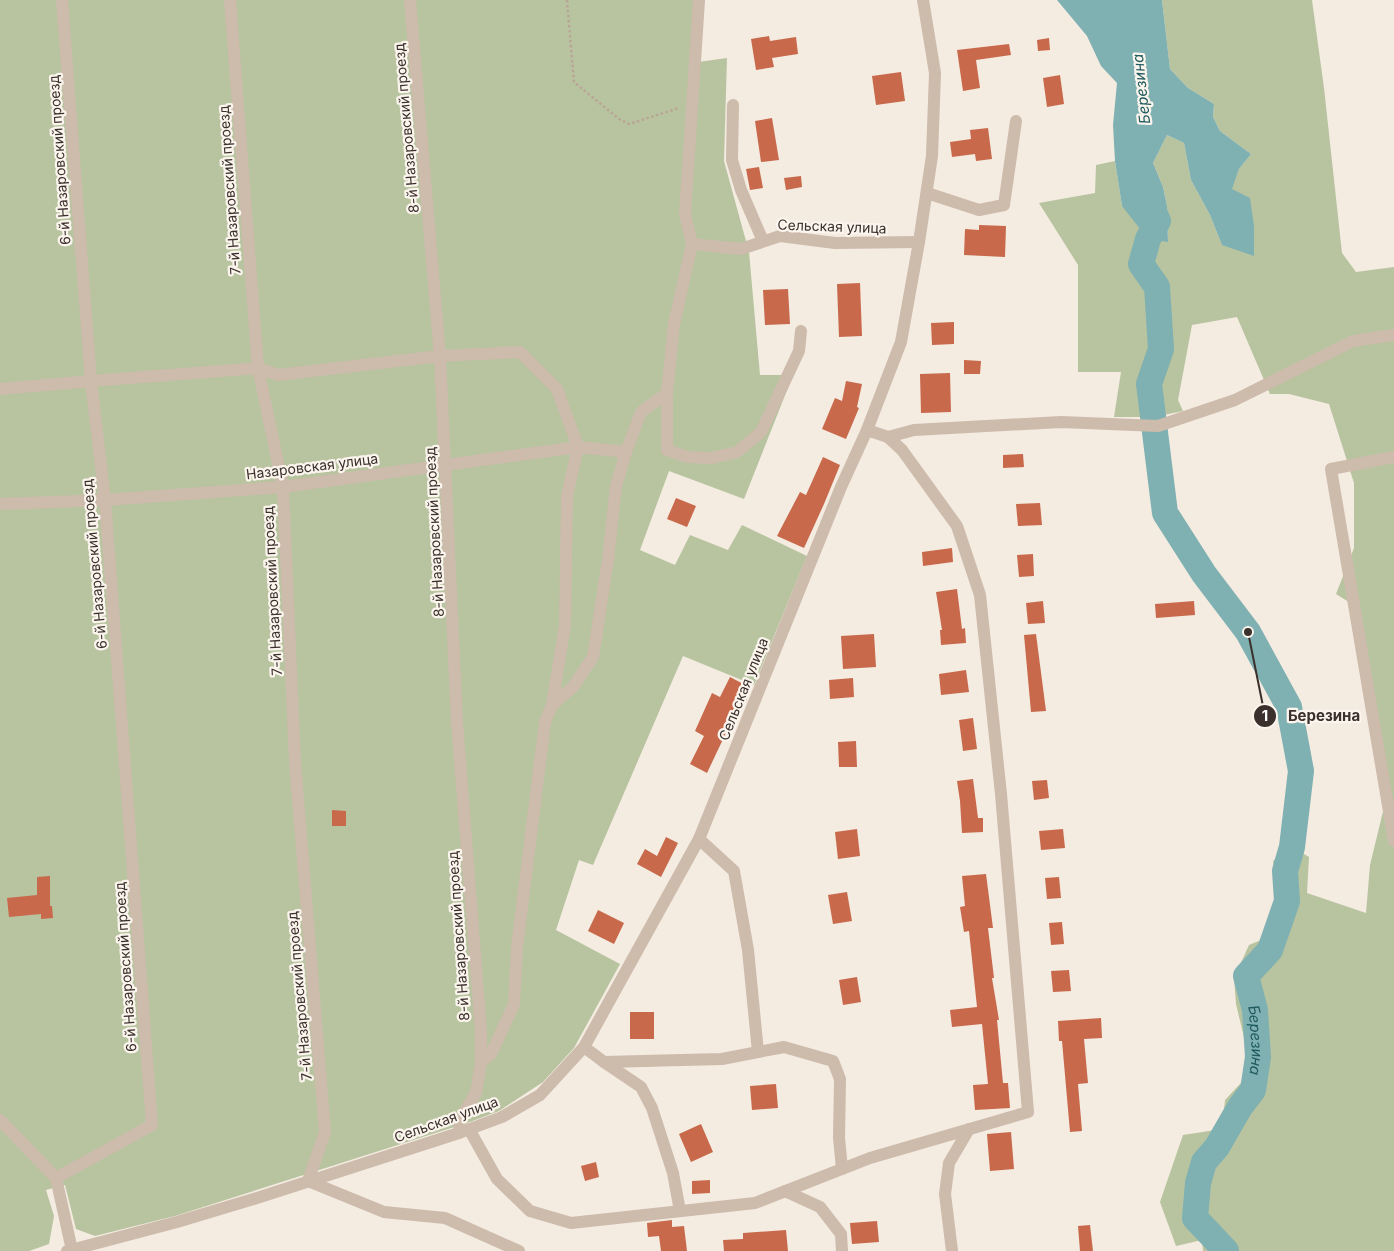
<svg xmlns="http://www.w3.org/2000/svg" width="1394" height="1251" font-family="Inter,sans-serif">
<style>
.green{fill:#b8c4a0}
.water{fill:#7fb0b2}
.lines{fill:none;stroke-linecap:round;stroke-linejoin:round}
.river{stroke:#7fb0b2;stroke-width:26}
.building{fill:#c8694b}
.path{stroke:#b9a596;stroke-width:2.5;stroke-dasharray:2.5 2.5;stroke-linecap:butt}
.minor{stroke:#cdbbac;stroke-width:12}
.labels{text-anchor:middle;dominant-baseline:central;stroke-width:4.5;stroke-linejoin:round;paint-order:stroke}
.street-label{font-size:14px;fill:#3b302b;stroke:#fbf5ee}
.water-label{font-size:15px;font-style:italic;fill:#1f5a5e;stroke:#fbf5ee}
.leader{fill:none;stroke:#3b302b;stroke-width:2}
.callout-dot{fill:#3b302b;stroke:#fbf5ee;stroke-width:2}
.mark-label{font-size:15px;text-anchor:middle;font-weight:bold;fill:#fff}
.callout-label{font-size:15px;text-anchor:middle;font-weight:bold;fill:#3b302b;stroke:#fbf5ee;stroke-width:4.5;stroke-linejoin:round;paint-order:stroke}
</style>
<rect width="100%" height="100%" fill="#f4ebe1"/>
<g class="green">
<path d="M0 0H694L691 63 727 58 724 161 749 252 760 375H793L744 499 669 471 640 550 675 565 690 535 728 550 742 525 807 556 754 685 683 656 593 865 579 860 556 930 620 964 574 1048 543 1082 499 1111 470 1122 175 1216 95 1236 76 1229 65 1185 46 1190 54 1216 49 1244 29 1251H0Z"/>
<path d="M1162 0H1312L1324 88 1342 253 1356 272 1394 267V1251H1203L1202 1240 1176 1246 1160 1202 1183 1135 1222 1129 1225 1100 1252 1071 1236 1004 1234 978 1249 945 1273 935 1279 905 1273 861 1292 847 1309 857 1307 893 1366 913 1370 865 1387 795 1360 609 1336 594 1354 548V483L1329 404 1289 394H1270L1237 317 1192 325 1178 400 1183 411 1154 417H1114L1121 372H1078V265L1039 203 1095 193 1096 165 1115 161 1122 206 1168 241 1167 206 1163 187 1153 163 1167 135 1184 143 1191 180 1210 215 1222 245 1231 190 1239 169 1251 154 1220 131 1213 117 1214 104 1188 88 1170 69Z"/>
</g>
<path class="water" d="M1057 0H1162L1170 69 1188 88 1214 104 1213 117 1220 131 1251 154 1239 169 1232 189 1250 198 1254 226V256L1222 245 1210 215 1191 180 1184 143 1167 135 1153 163 1163 187 1167 206 1168 242 1148 239 1122 206 1115 161 1113 125 1117 83 1101 66 1087 36Z"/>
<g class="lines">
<path class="river" id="s1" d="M1152 207 1158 221 1148 239 1141 264 1157 287 1161 349 1149 384 1165 513 1204 574 1248 632 1289 707 1301 771 1292 847 1285 871 1287 901 1270 950 1246 976 1255 1010 1258 1057 1253 1090 1240 1107 1217 1147 1204 1162 1198 1183 1195 1218 1226 1251"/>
</g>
<g class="building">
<path d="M769 36 770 41 796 37 798 54 772 58 774 67 756 70 751 39Z"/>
<path d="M1049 38 1050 50 1038 51 1037 40Z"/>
<path d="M1009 44 1011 55 976 60 980 88 963 91 957 50Z"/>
<path d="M901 72 905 101 876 105 872 76Z"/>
<path d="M1060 75 1064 104 1047 107 1043 78Z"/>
<path d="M772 118 779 160 761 162 755 121Z"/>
<path d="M988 128 992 159 976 161 975 154 952 157 950 142 971 139 970 130Z"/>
<path d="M759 167 763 188 750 190 746 169Z"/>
<path d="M801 176 802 187 786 190 784 178Z"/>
<path d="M979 225 1006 226 1005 257 964 255 965 229 979 230Z"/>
<path d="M860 283 862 336 839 337 837 284Z"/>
<path d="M788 289 790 324 765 325 763 290Z"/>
<path d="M954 322V344L932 345 931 323Z"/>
<path d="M964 360 981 361 980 374H964Z"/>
<path d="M950 373 951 412 921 413 920 374Z"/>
<path d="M846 381 862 384 857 407 859 408 846 439 822 429 835 398 842 401Z"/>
<path d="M1023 454 1024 467 1003 468V455Z"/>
<path d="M823 457 840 465 824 504 804 548 777 536 800 492 806 495Z"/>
<path d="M676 498 696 506 687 527 667 519Z"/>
<path d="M1040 503 1042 525 1018 526 1016 504Z"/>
<path d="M952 548 953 562 923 566 922 552Z"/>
<path d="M1033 554 1034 576 1019 577 1017 555Z"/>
<path d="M957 589 962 629 965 628 966 643 941 645 940 630H942L936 592Z"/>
<path d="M1043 601 1045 623 1028 624 1026 603Z"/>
<path d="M1194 601 1195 615 1156 618 1155 604Z"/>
<path d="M874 634 876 667 843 669 841 636Z"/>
<path d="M1036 634 1046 711 1031 712 1024 635Z"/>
<path d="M966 670 969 692 941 695 939 674Z"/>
<path d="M730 677 751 688 746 701 742 699 707 773 690 764 704 736 695 731 712 693 720 697Z"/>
<path d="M853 678 854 697 830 699 829 680Z"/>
<path d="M973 718 977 749 963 751 959 720Z"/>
<path d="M856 741 857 767H839L838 742Z"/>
<path d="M973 779 978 818H983V832L962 833 960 801 957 781Z"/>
<path d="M1047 780 1049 798 1034 800 1032 781Z"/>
<path d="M332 810 346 811V826H332Z"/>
<path d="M857 829 860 856 838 859 835 832Z"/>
<path d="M1063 829 1065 848 1041 850 1039 831Z"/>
<path d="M666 837 678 843 661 877 637 864 645 849 657 856Z"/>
<path d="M986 874 993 928H988L994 978H992L999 1020H997L1003 1083H1008L1010 1108 975 1110 973 1085 988 1084 982 1024 952 1027 950 1010 977 1007 969 931 964 932 960 907 965 906 962 876Z"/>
<path d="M50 876V906H52L53 918 41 919V914L9 917 7 898 37 895V877Z"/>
<path d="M1059 877 1061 898 1047 899 1045 878Z"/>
<path d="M847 892 852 921 833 924 828 895Z"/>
<path d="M598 910 624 923 614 944 588 931Z"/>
<path d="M1062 922 1064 944 1051 945 1049 923Z"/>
<path d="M1069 970 1071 991 1053 992 1051 971Z"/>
<path d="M857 977 861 1002 843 1005 839 980Z"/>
<rect x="630" y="1012" width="24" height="27"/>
<path d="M1101 1018 1102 1038 1084 1039 1088 1083 1078 1084 1082 1131 1070 1132 1062 1041H1059L1058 1021Z"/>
<path d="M776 1084 778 1108 752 1110 750 1086Z"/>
<path d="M701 1124 713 1152 691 1162 679 1134Z"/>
<path d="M1011 1132 1014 1169 990 1171 987 1134Z"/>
<path d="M596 1162 599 1177 585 1181 581 1166Z"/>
<path d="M710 1180V1193L692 1194V1181Z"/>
<path d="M672 1220V1227L684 1226 687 1251H661L659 1236 648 1237 647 1223Z"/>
<path d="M877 1221 879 1242 852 1244 850 1223Z"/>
<path d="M1090 1225 1093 1251H1080L1078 1226Z"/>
<path d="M786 1230 788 1251H724L723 1240 743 1239V1233Z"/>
</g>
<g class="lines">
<path class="path" d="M567 0 574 82 619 119 629 124 679 108"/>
<g class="minor">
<path d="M230 0 258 368 283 487 295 762 325 1132 308 1181 384 1212 445 1218 519 1251"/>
<path d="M410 0 440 356 457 722 481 1031V1062"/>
<path d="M699 0 685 214 692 244 741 249 780 236 835 243 919 242"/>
<path d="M733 105 732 160 741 190 763 241"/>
<path d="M927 193 979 210 1004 205 1016 121"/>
<path d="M692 244 674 324 667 393V450L687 457 712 458 737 452 761 432 799 351 801 331"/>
<path d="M0 389 91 381 258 368 278 375 440 356 520 352 557 389 578 447 567 496 565 625 552 705"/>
<path d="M888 437 914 430 1061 422 1158 426 1235 400 1353 341 1394 335"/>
<path d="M1394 457 1331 469 1394 841"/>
<path d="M0 504 105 500 283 487 578 447 626 452"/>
<path d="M699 839 734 871 748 950 758 1052"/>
<path d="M584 1047 604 1062 641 1087 652 1108 673 1173 680 1211"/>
<path d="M604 1062 722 1059 784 1047 833 1061 840 1079 839 1138 842 1169"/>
<path d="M0 1120 56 1178 72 1250"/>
<path d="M469 1129 497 1179 530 1211 571 1223 755 1203 870 1158 1028 1112 1001 794 980 595 957 526 902 450 888 437 867 430"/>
<path d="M459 1133 460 1119 476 1093 481 1062 491 1054 514 1004 517 947 545 722 552 705 573 687 593 657 608 560 616 486 626 452 641 412 667 393"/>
<path d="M56 1178 152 1125 105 500 91 381 62 0"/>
<path d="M785 1191 820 1207 841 1234 842 1251"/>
<path d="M67 1251 177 1222 257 1198 459 1133 502 1117 540 1095 584 1047 699 839 841 487 867 430 901 342 919 242 932 156 935 73 923 0"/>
<path d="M952 1251 945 1194 949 1163 969 1129"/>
</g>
</g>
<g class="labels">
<g class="street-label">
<text transform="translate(406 128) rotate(-95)">8-й Назаровский проезд</text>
<text transform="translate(59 160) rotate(-94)">6-й Назаровский проезд</text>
<text transform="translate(229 190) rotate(-94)">7-й Назаровский проезд</text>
<text transform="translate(832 226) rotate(2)">Сельская улица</text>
<text transform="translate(312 466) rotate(-7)">Назаровская улица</text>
<text transform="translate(434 532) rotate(-93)">8-й Назаровский проезд</text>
<text transform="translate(94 564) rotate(-95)">6-й Назаровский проезд</text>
<text transform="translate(272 591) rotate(-93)">7-й Назаровский проезд</text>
<text transform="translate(743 689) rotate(-68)">Сельская улица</text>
<text transform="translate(458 936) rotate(-94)">8-й Назаровский проезд</text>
<text transform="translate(125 967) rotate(-94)">6-й Назаровский проезд</text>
<text transform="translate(299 996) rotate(-95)">7-й Назаровский проезд</text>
<text transform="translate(446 1119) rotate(-20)">Сельская улица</text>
</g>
<g class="water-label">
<text transform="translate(1141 89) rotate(-96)">Березина</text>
<text stroke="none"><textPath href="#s1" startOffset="899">Березина</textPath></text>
</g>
</g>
<path class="leader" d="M1248 632L1265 716"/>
<g class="callout-dot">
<circle cx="1248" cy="632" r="5"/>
<circle cx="1265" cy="716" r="12"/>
</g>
<g class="mark-label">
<text x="1265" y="721">1</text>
</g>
<g class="callout-label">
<text x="1324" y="721">Березина</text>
</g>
</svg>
